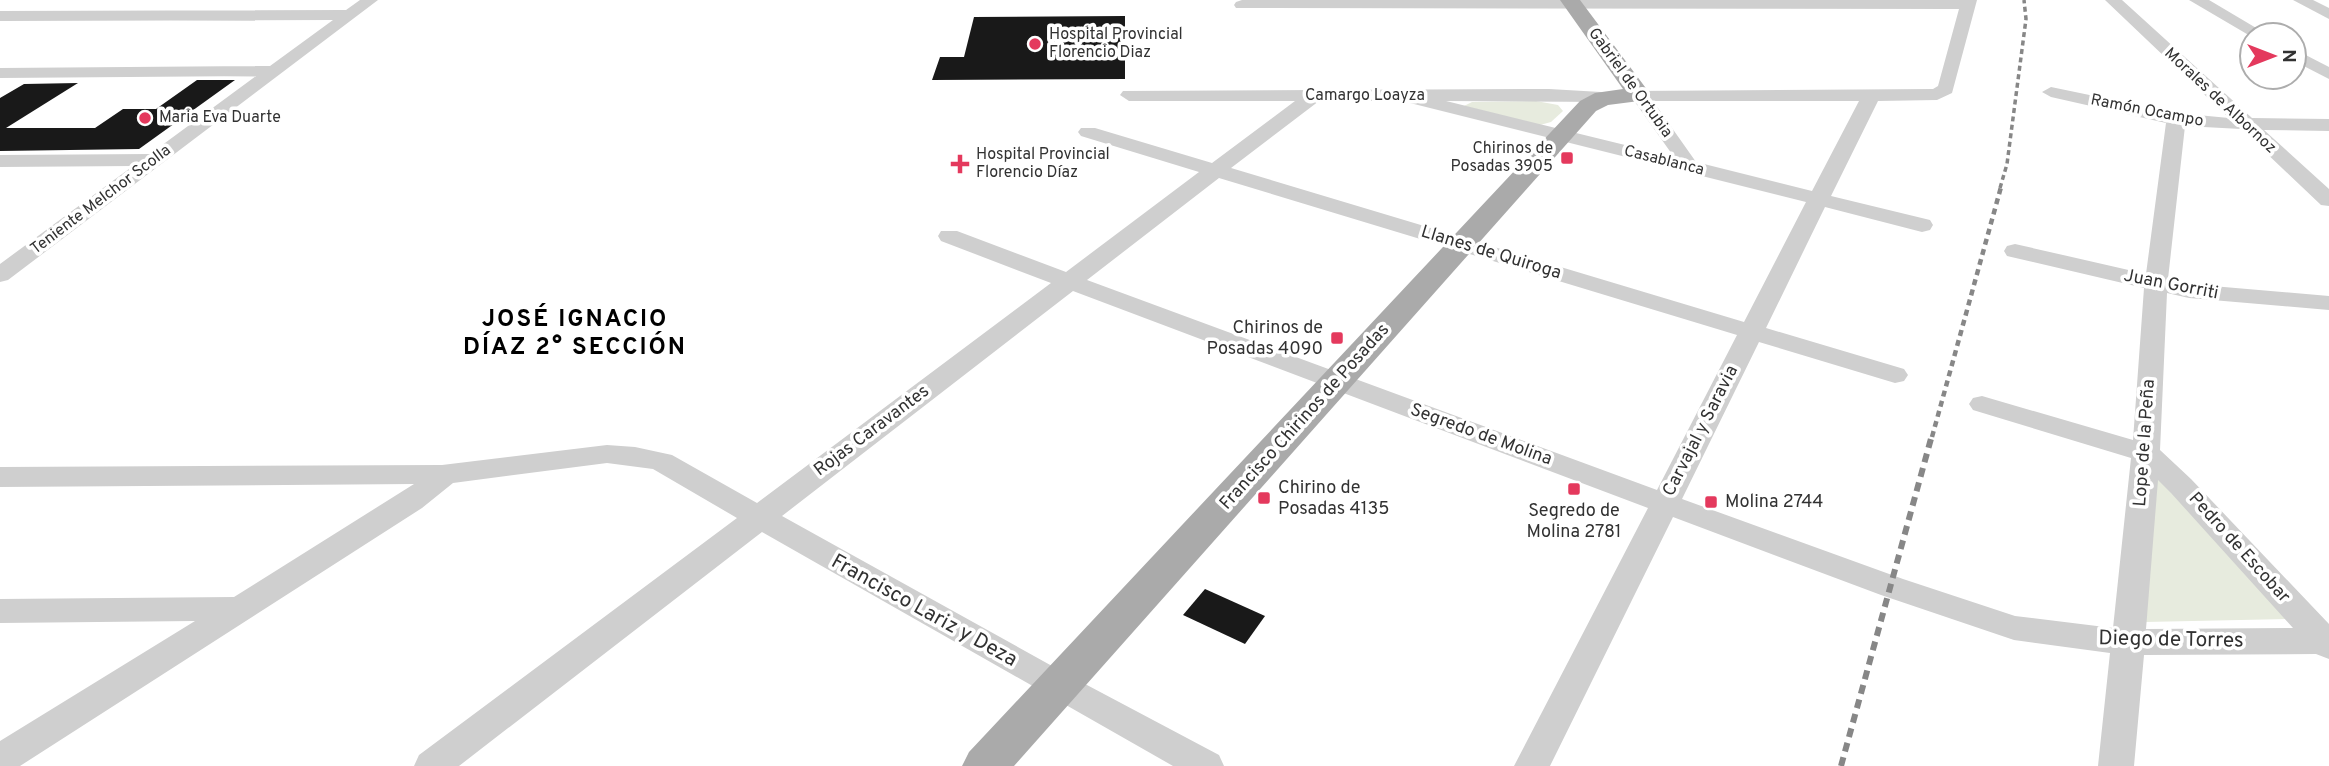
<svg xmlns="http://www.w3.org/2000/svg" width="2329" height="766" font-family="Overpass,sans-serif">
<style>
.green{fill:#e7ebde}
.building{fill:#191919}
.lines{fill:none;stroke-linecap:round;stroke-linejoin:round}
.minor{fill:#cfcfcf;fill-rule:evenodd}
.major{fill:#aaa;fill-rule:evenodd}
.rail-far2{stroke:#878787;stroke-width:3.5;stroke-dasharray:5 3.5;stroke-linecap:butt}
.rail-far1{stroke:#878787;stroke-width:4.5;stroke-dasharray:6 4.5;stroke-linecap:butt}
.rail{stroke:#878787;stroke-width:6;stroke-dasharray:9 6;stroke-linecap:butt}
.poi-dot{fill:#e4395d;stroke:#fff;stroke-width:2.5}
.labels{text-anchor:middle;dominant-baseline:central;stroke-width:7;stroke-linejoin:round;paint-order:stroke}
.far-poi-label{font-size:16px;fill:#323232;stroke:#fff;text-anchor:start}
.far-street-label{font-size:16px;fill:#323232;stroke:#fff}
.street-label{font-size:18px;fill:#323232;stroke:#fff}
.poi-label{font-size:18px;fill:#323232;stroke:#fff;text-anchor:start}
.near-street-label{font-size:21px;fill:#323232;stroke:#fff}
.district-label{font-size:24px;font-weight:bold;letter-spacing:2px;fill:#000;stroke:#fff}
</style>
<rect width="100%" height="100%" fill="#fff"/>
<g class="green">
<path d="M1536 101 1558 105 1563 111 1551 122 1540 125 1464 106 1472 102Z"/>
<path d="M2147 463 2292 619 2145 622Z"/>
</g>
<g class="building">
<path d="M1125 16V79L932 80 940 57H964L974 17Z"/>
<path d="M197 80H235L139 149 0 151V98L24 84 78 83 6 128H95L123 109H156Z"/>
<path d="M1205 589 1265 616 1245 644 1183 615Z"/>
</g>
<g class="lines">
<g class="minor">
<path d="M360 0H378L8 280 0 282V264L133 166 0 167V155L150 154 256 76 0 78V68L270 66 333 20 0 21V11L346 10Z"/>
<path d="M1242 0H1977L1952 93 1937 100 1878 101 1831 196 1930 220 1933 225 1930 230 1922 232 1825 207 1766 328 1904 369 1908 375 1904 381 1895 383 1759 342 1682 499 1903 579 2015 616 2113 628 2131 458 1973 410 1969 404 1973 398 1982 396 2133 440 2144 288 2007 256 2004 251 2007 246 2015 244 2146 274 2166 123 2051 97 2042 92 2051 87 2176 113 2229 118 2105 0H2122L2252 118 2329 119V131L2264 130 2329 189V206L2321 205 2241 129 2185 126 2168 279 2189 284 2329 296V310L2189 298 2167 293 2160 450 2191 479 2329 624V659L2316 654 2144 655 2134 766H2098L2110 653 2014 640 1881 595 1673 517 1550 766H1514L1648 508 1073 291 782 516 1070 676 1219 755 1224 766H1173L762 532 459 766H414L419 755 737 518 653 469 607 463 453 483 422 508 20 766H0V741L195 621 0 623V599L234 597 414 484 0 487V467L442 465 607 445 635 447 672 455 757 503 1051 283 941 241 938 236 941 231H957L1066 272 1199 172 1081 136 1078 132 1081 128H1095L1212 163 1295 101H1129L1120 95 1123 91 1549 89 1601 92 1610 98 1608 102 1446 101 1674 157 1630 95 1633 91 1933 89 1938 86 1959 9 1236 8 1234 5 1236 2ZM1319 101H1402L1806 202 1744 322 1231 168ZM1653 101H1859L1812 191 1696 162ZM1219 178 1737 335 1657 490 1087 280ZM2158 480 2171 493 2293 628 2146 629Z"/>
<path d="M2189 0H2209L2268 35H2252V37Z"/>
<path d="M2293 0H2313L2329 8V19Z"/>
<path d="M2294 49 2329 67V79L2294 61Z"/>
</g>
<path class="major" d="M1560 0H1580L1651 95 1647 100 1608 105 1596 111 1014 766H962L969 752 1580 101 1595 93 1623 89Z"/>
<path class="rail-far2" d="M2000 188 2007 164 2026 19 2024 0"/>
<path class="rail-far1" d="M1932 437 2001 187"/>
<path class="rail" d="M1841 766 1932 435"/>
</g>
<g class="poi-dot">
<circle cx="1035" cy="44" r="7"/>
<circle cx="145" cy="118" r="7"/>
<rect x="1560" y="151" width="14" height="14" rx="3.5"/>
<path d="M956.5 153.5h7v7h7v7h-7v7h-7v-7h-7v-7h7z"/>
<rect x="1330" y="331" width="14" height="14" rx="3.5"/>
<rect x="1567" y="482" width="14" height="14" rx="3.5"/>
<rect x="1257" y="491" width="14" height="14" rx="3.5"/>
<rect x="1704" y="495" width="14" height="14" rx="3.5"/>
</g>
<g class="labels">
<g class="far-poi-label">
<text x="1049" y="35">Hospital Provincial<tspan x="1049" dy="18">Florencio Diaz</tspan></text>
<text x="159" y="118">Maria Eva Duarte</text>
<text x="1553" y="149" text-anchor="end">Chirinos de<tspan x="1553" dy="18">Posadas 3905</tspan></text>
<text x="976" y="155">Hospital Provincial<tspan x="976" dy="18">Florencio Díaz</tspan></text>
</g>
<g class="far-street-label">
<text transform="translate(1630 83) rotate(54)">Gabriel de Ortubia</text>
<text x="1365" y="96">Camargo Loayza</text>
<text transform="translate(2220 101) rotate(43)">Morales de Albornoz</text>
<text transform="translate(2147 111) rotate(11)">Ramón Ocampo</text>
<text transform="translate(1664 161) rotate(14)">Casablanca</text>
<text transform="translate(101 200) rotate(-37)">Teniente Melchor Scolla</text>
</g>
<g class="street-label">
<text transform="translate(1491 253) rotate(17)">Llanes de Quiroga</text>
<text transform="translate(2171 285) rotate(11)">Juan Gorriti</text>
<text transform="translate(1305 417) rotate(-48)">Francisco Chirinos de Posadas</text>
<text transform="translate(872 431) rotate(-37)">Rojas Caravantes</text>
<text transform="translate(1701 431) rotate(-63)">Carvajal y Saravia</text>
<text transform="translate(1481 435) rotate(20)">Segredo de Molina</text>
<text transform="translate(2145 443) rotate(-86)">Lope de la Peña</text>
<text transform="translate(2239 548) rotate(48)">Pedro de Escobar</text>
</g>
<g class="poi-label">
<text x="1323" y="328" text-anchor="end">Chirinos de<tspan x="1323" dy="21">Posadas 4090</tspan></text>
<text x="1278" y="488">Chirino de<tspan x="1278" dy="21">Posadas 4135</tspan></text>
<text x="1725" y="502">Molina 2744</text>
<text x="1574" y="511" text-anchor="middle">Segredo de<tspan x="1574" dy="21">Molina 2781</tspan></text>
</g>
<g class="near-street-label">
<text transform="translate(924 611) rotate(29)">Francisco Lariz y Deza</text>
<text transform="translate(2171 640) rotate(1)">Diego de Torres</text>
</g>
<g class="district-label">
<text x="575" y="320">JOSÉ IGNACIO<tspan x="575" dy="28">DÍAZ 2° SECCIÓN</tspan></text>
</g>
</g>
<g transform="translate(2273 56) rotate(90)"><circle r="33" fill="#ffffff" stroke="#adadad" stroke-width="2"/>
<path d="M0-5L12 26L0 18L-12 26Z" fill="#e4395d"/>
<text y="-10" font-size="19" font-weight="bold" text-anchor="middle" fill="#323232">N</text>
</g>
</svg>
